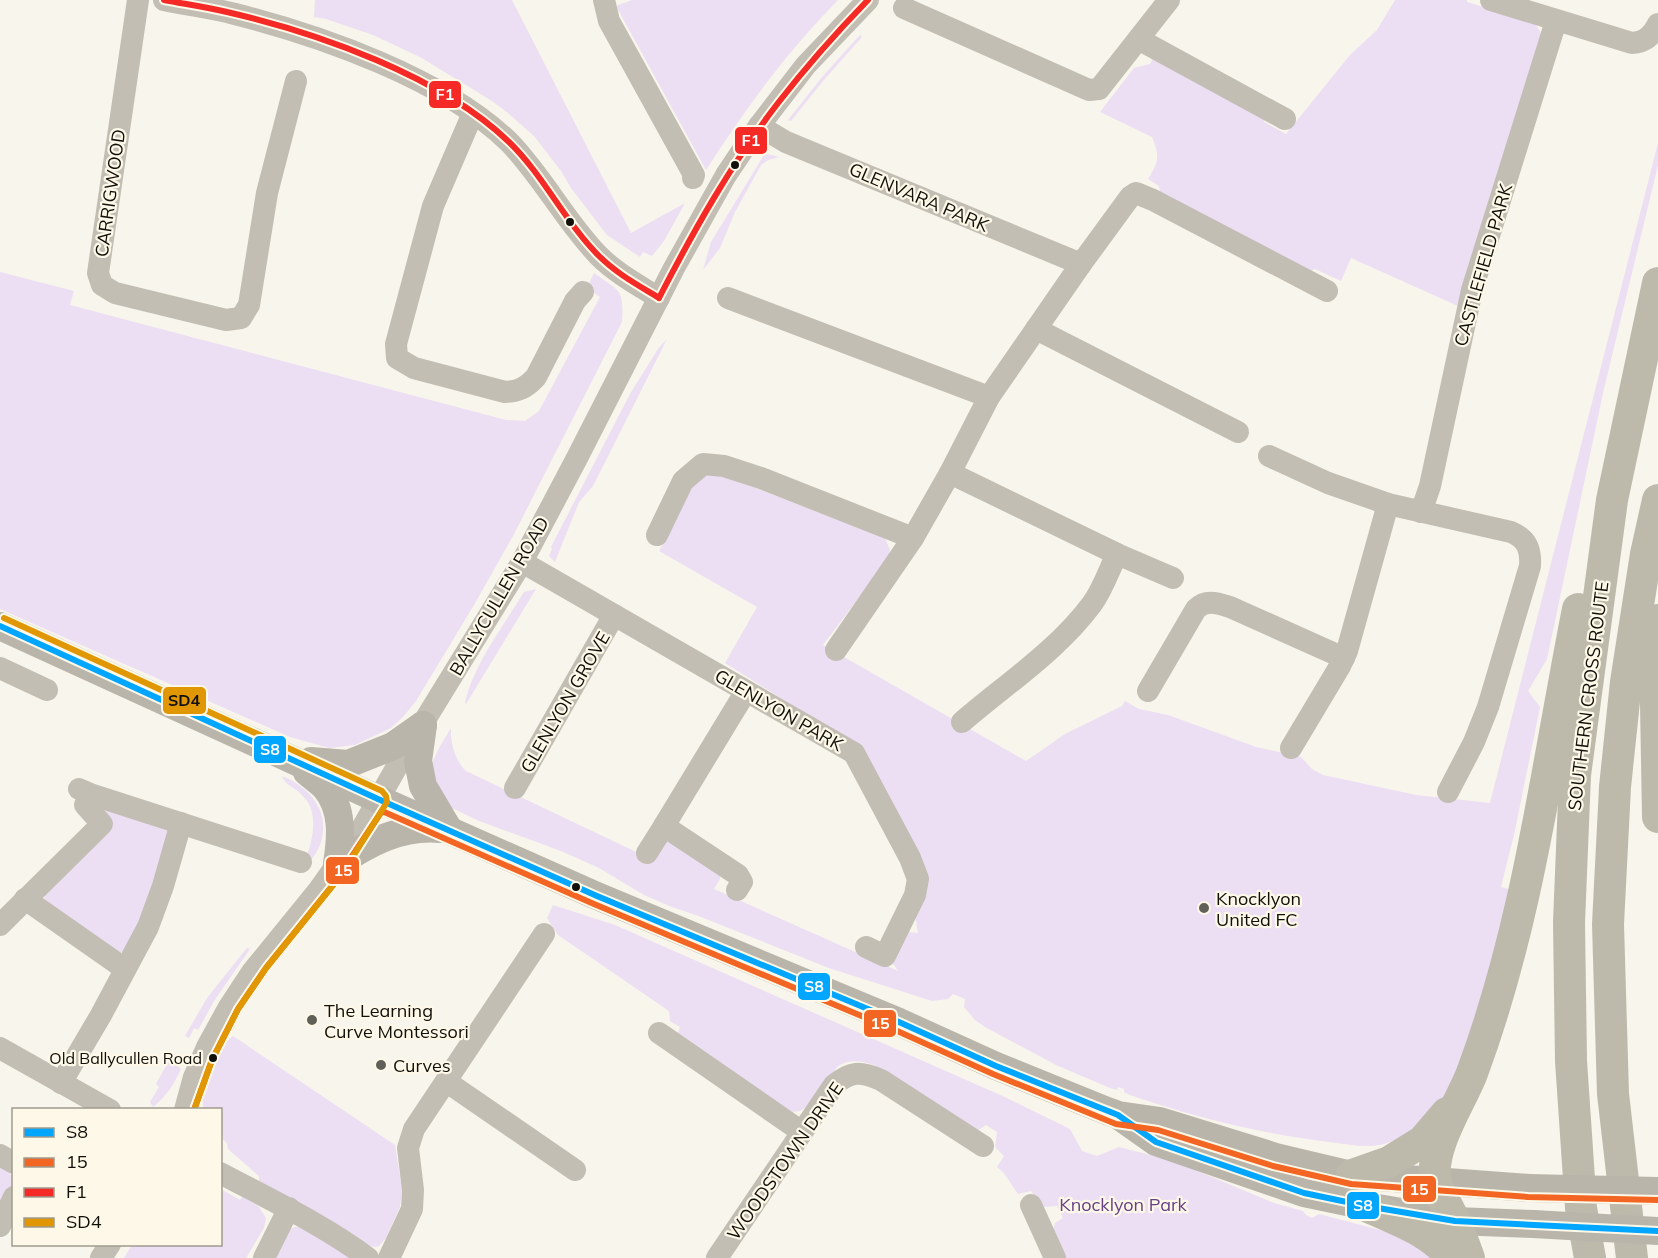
<svg xmlns="http://www.w3.org/2000/svg" width="1658" height="1258" font-family="Mulish,sans-serif">
<style>
.green{fill:#ecdef3}
.lines{fill:none;stroke-linecap:round;stroke-linejoin:round}
.minor{stroke:#c2beb4;stroke-width:22}
.major{stroke:#b9b5aa;stroke-width:28}
.highway{stroke:#bdbaac;stroke-width:32}
.major-bridge{stroke:#b9b5aa;stroke-width:28}
.bus-1-casing{stroke:#fdf8e7;stroke-width:10}
.bus-2-casing{stroke:#fdf8e7;stroke-width:10}
.bus-3-casing{stroke:#fdf8e7;stroke-width:10}
.bus-4-casing{stroke:#fdf8e7;stroke-width:10}
.bus-1{stroke:#00a6ff;stroke-width:6}
.bus-2{stroke:#f26522;stroke-width:6}
.bus-3{stroke:#f52a26;stroke-width:6}
.bus-4{stroke:#e09701;stroke-width:6}
.bus-dot{fill:#100f09;stroke:#fdf8e7;stroke-width:2}
.poi-dot{fill:#616058;stroke:#fdf8e7;stroke-width:2}
.labels{text-anchor:middle;dominant-baseline:central;stroke-width:4.5;stroke-linejoin:round;paint-order:stroke}
.bus-label{font-size:16px;fill:#100f09;stroke:#fdf8e7;text-anchor:end}
.street-label{font-size:18px;fill:#100f09;stroke:#fdf8e7}
.poi-label{font-size:18px;fill:#100f09;stroke:#fdf8e7;text-anchor:start}
.park-label{font-size:18px;fill:#684088;stroke:#fdf8e7}
.line-badge{stroke:#fdf8e7;stroke-width:2}
.badge-label{font-size:16px;text-anchor:middle;font-weight:bold;fill:#fff}
.pale-badge-label{font-size:16px;text-anchor:middle;font-weight:bold;fill:#111}
</style>
<rect width="100%" height="100%" fill="#f8f5ec"/>
<g class="green">
<path d="M315 0H512L631 233 685 203 664 241 652 256 643 252 640 257 607 235 571 188 561 171 534 136 508 113 492 101 420 57 373 35 326 19 314 17Z"/>
<path d="M632 0H838C787 52 745 109 706 170L616 6Z"/>
<path d="M1395 0H1467V2L1534 22 1541 33 1458 306 1351 258 1341 281 1315 269 1308 272 1161 196 1159 186 1148 179C1159 161 1160 157 1152 137L1100 112 1134 68 1150 64 1154 56 1265 117 1264 122 1286 134 1350 55 1377 30Z"/>
<path d="M860 35 862 37 822 82 791 121 788 120 823 76Z"/>
<path d="M1658 143V165L1603 393 1547 659 1528 691 1540 707 1514 835 1501 887 1512 890C1496 949 1482 1009 1459 1065 1451 1083 1443 1102 1431 1117 1423 1128 1393 1143 1379 1145 1363 1148 1346 1144 1329 1142 1261 1134 1194 1117 1130 1095L1124 1092V1089L1118 1087 1117 1090 1110 1088 1056 1065 985 1027 975 1020 964 1007 965 999 953 994 948 999 932 1001 829 968 696 915 672 907 644 895 599 868 561 851 479 821 452 808 444 801 433 772 432 763 440 746 451 728C450 742 455 761 466 771L653 860 664 843 669 841 720 873V879L714 889 898 971 892 962 909 932 918 933 915 916 922 895 854 744 725 663 757 607 659 551 674 525 691 480 708 473 719 474 885 538 890 550 888 559 823 645 1026 761 1065 734 1122 706 1125 701 1139 709 1168 715 1256 747 1301 757 1312 769 1323 775 1416 795 1490 803Z"/>
<path d="M767 154 779 157 768 160 761 165 735 212 720 248 703 270 711 242 764 155Z"/>
<path d="M0 272 74 291 70 305 506 420 525 421 539 411 600 297 587 288 594 273C620 292 624 288 622 322L513 536 474 605 416 701 403 717 391 728 355 745 329 748 290 737 0 609Z"/>
<path d="M667 339 593 486 579 502 555 562 549 556 552 549 551 547 630 394 658 349Z"/>
<path d="M536 589 466 704 465 703C474 663 503 627 524 592Z"/>
<path d="M282 776C310 787 332 813 320 845 316 855 308 864 301 872 310 849 323 815 302 795 295 787 285 786 282 776Z"/>
<path d="M93 803 169 831 155 894 123 952 116 953 44 901 45 893 113 825Z"/>
<path d="M553 905 615 925 1007 1098 1070 1129 1082 1151 1097 1156 1119 1147 1154 1156 1188 1167 1274 1203 1303 1211 1306 1215 1312 1218 1319 1214 1399 1235 1435 1258H1065L1053 1231 1055 1223 1063 1218 1057 1206 1042 1207 1031 1191 1018 1194 1003 1172 997 1167 1004 1156 995 1147 997 1132 986 1125 977 1131 874 1065C860 1061 851 1059 838 1066L806 1107 800 1111 790 1112 678 1033 680 1027 670 1021 669 1011 558 935 547 918Z"/>
<path d="M247 948 250 949 214 1001 198 1030 194 1028 189 1038 185 1036 207 998Z"/>
<path d="M233 1036 395 1145 402 1189 400 1207 386 1238 379 1246 375 1247 369 1246 259 1183V1176L228 1149 227 1143 221 1138 220 1110 204 1109C197 1088 215 1049 233 1036Z"/>
<path d="M173 1053 182 1057 177 1066 181 1069C174 1084 167 1096 153 1107L150 1102 159 1087 156 1084Z"/>
<path d="M0 1165C24 1180 10 1195 0 1216Z"/>
<path d="M221 1189 240 1200 243 1196 259 1207 266 1218 264 1228 246 1258H124L132 1245 220 1244Z"/>
<path d="M294 1227H301L355 1258H274L287 1231Z"/>
</g>
<g class="lines">
<g class="minor">
<path d="M138 0 98 273 102 285 115 293 226 320 241 318 249 305 267 193 296 81"/>
<path d="M164 0C187 5 212 8 235 14 322 36 444 79 509 142 543 177 565 221 599 256 616 273 638 285 659 298"/>
<path d="M604 0 609 21 694 175 693 178"/>
<path d="M1491 0 1632 43C1645 42 1652 36 1658 24"/>
<path d="M904 8 1089 90 1099 89 1169 0"/>
<path d="M1140 40 1285 119"/>
<path d="M473 113 433 206 396 344 397 358 414 368 505 392C519 391 526 388 536 377L575 301 583 292"/>
<path d="M759 126 786 142 1081 264 989 397 950 473 913 538 836 650"/>
<path d="M1081 264 1130 197 1136 193 1153 200 1327 291"/>
<path d="M728 298 989 397"/>
<path d="M1036 329 1238 432"/>
<path d="M1269 456 1328 483 1388 504 1511 532C1527 539 1531 549 1530 566L1488 707 1474 742 1448 792"/>
<path d="M950 473 1117 554 1173 578"/>
<path d="M1421 512 1430 486 1472 290 1556 21"/>
<path d="M657 535 683 481 703 464 724 466 761 478 913 538"/>
<path d="M522 562 854 753 910 858 918 879 915 895 885 956 866 947"/>
<path d="M0 668 47 690"/>
<path d="M1148 691 1196 609C1206 599 1217 603 1230 607L1344 658"/>
<path d="M962 722C1006 684 1057 651 1092 604 1103 589 1109 570 1117 554"/>
<path d="M1291 748 1340 666 1347 651 1388 504"/>
<path d="M515 788 614 615"/>
<path d="M79 789 93 795 301 862"/>
<path d="M647 853 664 826"/>
<path d="M737 890 742 882 738 875 664 826 746 691"/>
<path d="M25 899 125 969"/>
<path d="M0 925 102 824 85 805"/>
<path d="M659 1033 802 1132"/>
<path d="M0 1048 110 1110"/>
<path d="M447 1082 575 1170"/>
<path d="M61 1083 101 1015 148 927 163 886 181 823"/>
<path d="M185 1110 194 1077 207 1047 229 1007 252 972 318 891 361 830 404 754 522 562 577 458 674 268 726 175 759 126 806 65 868 0"/>
<path d="M0 1155 14 1163"/>
<path d="M220 1173C271 1200 322 1224 368 1258"/>
<path d="M1031 1205 1055 1258"/>
<path d="M0 1226 14 1197"/>
<path d="M101 1258 110 1244"/>
<path d="M264 1258 289 1208"/>
<path d="M389 1258 412 1209 413 1190 408 1148 414 1129 544 934"/>
<path d="M717 1258 834 1085C851 1071 860 1071 881 1080L983 1146"/>
</g>
<g class="major">
<path d="M0 626 378 799 597 896 899 1022 996 1066 1107 1111 1118 1115 1160 1121 1276 1157 1352 1175 1529 1188"/>
<path d="M423 725 418 761 423 786 449 830"/>
<path d="M311 761 348 764 393 746 423 725"/>
<path d="M307 772C313 777 320 782 325 787 344 809 341 838 337 864"/>
<path d="M337 864C369 843 401 825 441 829"/>
<path d="M1122 1118 1156 1142 1304 1193 1366 1206 1455 1221 1533 1224"/>
</g>
<g class="highway">
<path d="M1658 620 1655 647 1658 817"/>
<path d="M1352 1175 1389 1162 1423 1141 1447 1113"/>
<path d="M1366 1206C1397 1220 1431 1231 1452 1258"/>
<path d="M1469 1258C1464 1245 1460 1232 1454 1220 1449 1208 1437 1190 1435 1179 1431 1145 1461 1102 1472 1073 1528 923 1547 765 1578 609"/>
<path d="M1590 1258 1581 1208 1571 1061 1569 922 1575 775 1612 500 1658 283"/>
<path d="M1632 1258 1613 1094 1608 924 1615 787 1626 682 1646 554 1658 500"/>
</g>
<g class="major-bridge">
<path d="M1529 1188 1658 1191"/>
<path d="M1533 1224 1658 1231"/>
</g>
<g class="bus-1-casing">
<path id="bus-1" d="M0 626 378 799 597 896 899 1022 996 1066 1118 1115 1156 1142 1304 1193 1366 1206 1455 1221 1658 1231"/>
</g>
<g class="bus-2-casing">
<path id="bus-2" d="M194 1110 212 1060 238 1009 266 968 333 885 382 811 594 904 895 1030 993 1074 1116 1124 1158 1130 1273 1166 1351 1184 1528 1197 1658 1200"/>
</g>
<g class="bus-3-casing">
<g id="bus-3">
<path d="M164 0C185 4 206 7 227 12 318 33 441 76 509 142 544 176 565 222 599 256 617 274 638 285 659 298"/>
<path d="M659 298C694 230 731 164 778 103 806 67 836 33 868 0"/>
</g>
</g>
<g class="bus-4-casing">
<path id="bus-4" d="M4 618 382 791 386 796 387 802 379 815 342 874 266 968 238 1009 212 1060 194 1110"/>
</g>
<use href="#bus-1" class="bus-1"/>
<use href="#bus-2" class="bus-2"/>
<use href="#bus-3" class="bus-3"/>
<use href="#bus-4" class="bus-4"/>
</g>
<g class="bus-dot">
<circle cx="735" cy="165" r="5"/>
<circle cx="570" cy="222" r="5"/>
<circle cx="576" cy="887" r="5"/>
<circle cx="213" cy="1058" r="5"/>
</g>
<g class="poi-dot">
<circle cx="1204" cy="908" r="6"/>
<circle cx="312" cy="1020" r="6"/>
<circle cx="381" cy="1065" r="6"/>
</g>
<g class="labels">
<g class="bus-label">
<text x="202" y="1058">Old Ballycullen Road</text>
</g>
<g class="street-label">
<text transform="translate(110 193) rotate(-82)">CARRIGWOOD</text>
<text transform="translate(919 197) rotate(23)">GLENVARA PARK</text>
<text transform="translate(1483 265) rotate(-74)">CASTLEFIELD PARK</text>
<text transform="translate(499 596) rotate(-60)">BALLYCULLEN ROAD</text>
<text transform="translate(1588 696) rotate(-83)">SOUTHERN CROSS ROUTE</text>
<text transform="translate(565 702) rotate(-60)">GLENLYON GROVE</text>
<text transform="translate(779 710) rotate(30)">GLENLYON PARK</text>
<text transform="translate(785 1161) rotate(-55)">WOODSTOWN DRIVE</text>
</g>
<g class="poi-label">
<text x="1216" y="898">Knocklyon<tspan x="1216" dy="21">United FC</tspan></text>
<text x="324" y="1010">The Learning<tspan x="324" dy="21">Curve Montessori</tspan></text>
<text x="393" y="1065">Curves</text>
</g>
<g class="park-label">
<text x="1123" y="1204">Knocklyon Park</text>
</g>
</g>
<g class="line-badge">
<rect x="428" y="80" width="34" height="29" rx="6" fill="#f52a26"/>
<rect x="734" y="126" width="34" height="29" rx="6" fill="#f52a26"/>
<rect x="162" y="686" width="45" height="29" rx="6" fill="#e09701"/>
<rect x="253" y="735" width="34" height="29" rx="6" fill="#00a6ff"/>
<rect x="325" y="856" width="35" height="29" rx="6" fill="#f26522"/>
<rect x="797" y="972" width="34" height="29" rx="6" fill="#00a6ff"/>
<rect x="863" y="1009" width="34" height="29" rx="6" fill="#f26522"/>
<rect x="1402" y="1175" width="35" height="28" rx="6" fill="#f26522"/>
<rect x="1346" y="1191" width="34" height="29" rx="6" fill="#00a6ff"/>
</g>
<g class="badge-label">
<text x="445" y="100">F1</text>
<text x="751" y="146">F1</text>
<text x="270" y="755">S8</text>
<text x="343" y="876">15</text>
<text x="814" y="992">S8</text>
<text x="880" y="1029">15</text>
<text x="1419" y="1195">15</text>
<text x="1363" y="1211">S8</text>
</g>
<g class="pale-badge-label">
<text x="184" y="706">SD4</text>
</g>
<rect x="12" y="1108" width="210" height="138" fill="#fdf8e7" stroke="#9e9b8e" stroke-width="1.5"/>
<rect x="24" y="1128" width="30" height="9" fill="#00a6ff" stroke="#9e9b8e" stroke-width="1.5"/>
<text x="66" y="1138" font-size="18" fill="#100f09">S8</text>
<rect x="24" y="1158" width="30" height="9" fill="#f26522" stroke="#9e9b8e" stroke-width="1.5"/>
<text x="66" y="1168" font-size="18" fill="#100f09">15</text>
<rect x="24" y="1188" width="30" height="9" fill="#f52a26" stroke="#9e9b8e" stroke-width="1.5"/>
<text x="66" y="1198" font-size="18" fill="#100f09">F1</text>
<rect x="24" y="1218" width="30" height="9" fill="#e09701" stroke="#9e9b8e" stroke-width="1.5"/>
<text x="66" y="1228" font-size="18" fill="#100f09">SD4</text>
</svg>
